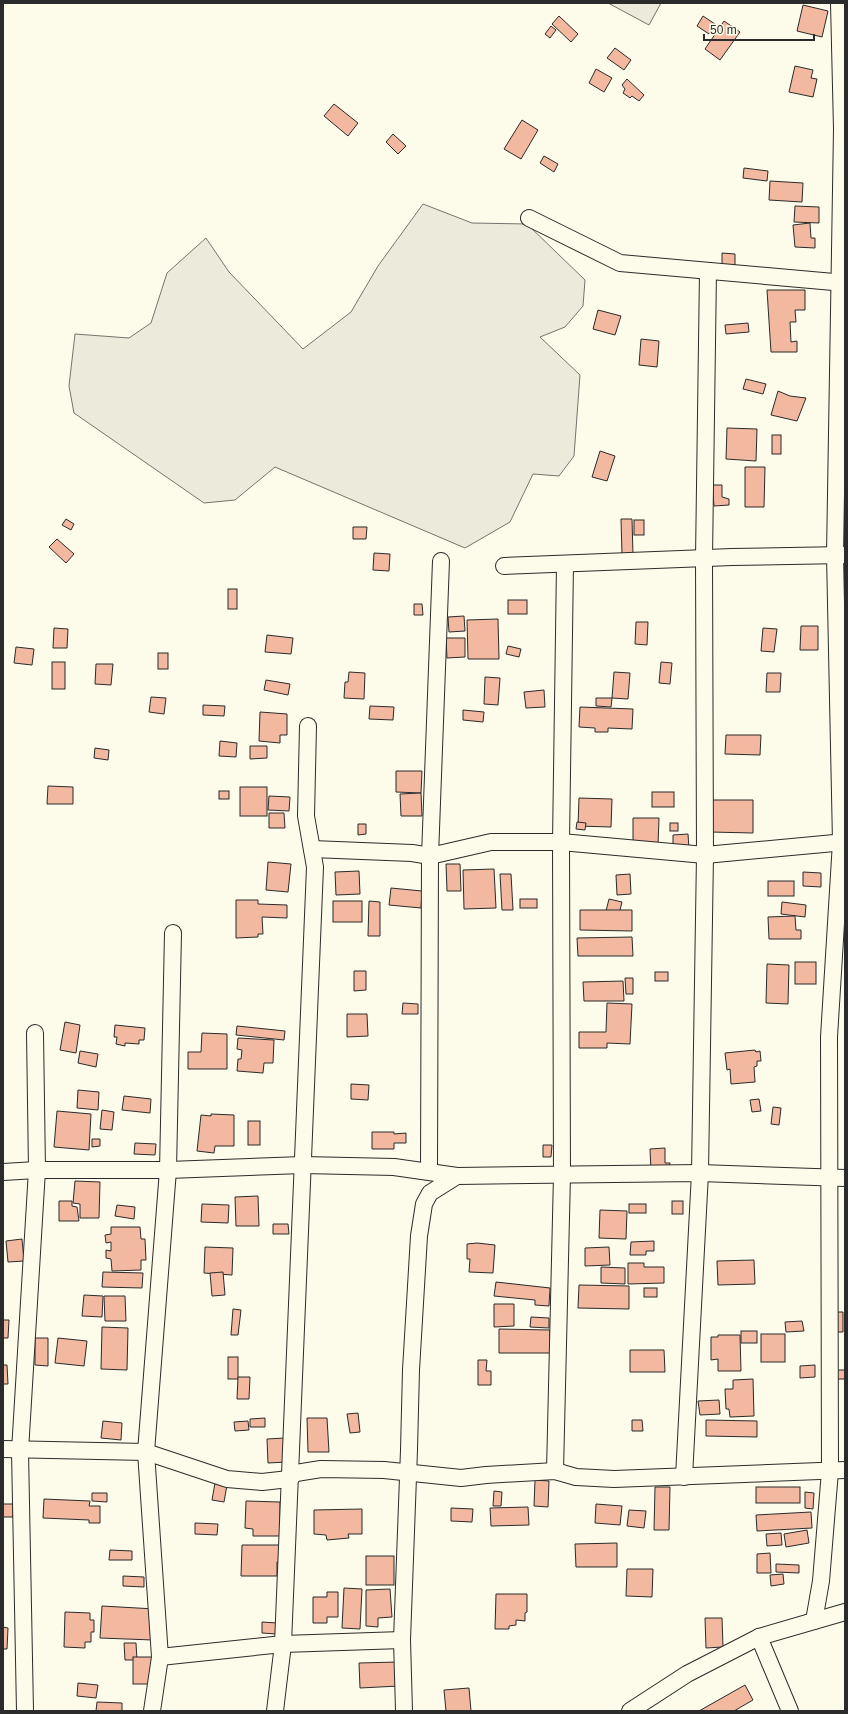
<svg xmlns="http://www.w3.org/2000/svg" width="848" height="1714" font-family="Helvetica,sans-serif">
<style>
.green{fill:#ecebdb;stroke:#74746e}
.building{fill:#f2b8a0;stroke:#2b2b2b}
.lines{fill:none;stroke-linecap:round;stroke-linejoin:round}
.minor-casing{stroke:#2b2b2b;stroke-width:18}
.minor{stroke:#fdfbea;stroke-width:16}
</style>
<rect width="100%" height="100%" fill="#fdfbea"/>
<g class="green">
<path d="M608 3H661L649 25Z"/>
<path d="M423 204 472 223 527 224 585 280 583 306 565 327 540 337 580 375 574 456 559 476 533 474 510 522 465 548 275 467 235 500 204 503 74 413 69 386 75 334 129 338 151 323 167 273 206 238 229 272 303 349 351 312 378 266Z"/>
</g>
<g class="building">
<path d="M803 5 828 11 822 37 797 31Z"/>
<path d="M559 16 578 34 571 42 552 24Z"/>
<path d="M703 16 715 24 709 34 697 26Z"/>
<path d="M724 21 740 32 720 60 705 49Z"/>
<path d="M551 26 556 30 550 38 545 34Z"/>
<path d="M615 48 631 60 624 70 607 58Z"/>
<path d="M795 66 813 70 811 78 817 79 813 97 789 92Z"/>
<path d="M596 69 612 78 604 92 589 83Z"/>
<path d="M627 79 644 95 639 101 632 96 630 98 623 93 625 89 622 85Z"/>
<path d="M334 104 358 123 348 136 324 116Z"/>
<path d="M522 120 538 130 521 159 504 149Z"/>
<path d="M393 134 406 146 398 154 386 142Z"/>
<path d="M544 156 558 164 554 172 540 163Z"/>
<path d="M744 168 768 171 767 181 743 178Z"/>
<path d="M770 181 803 183 802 202 769 200Z"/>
<path d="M795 206 819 207V223L794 222Z"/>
<path d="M810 223 811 238H815V248L795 247 793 225Z"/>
<path d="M722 253 735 254V268L722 267Z"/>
<path d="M767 290H805V310H795L796 322H790L791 342 797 341V352H771Z"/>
<path d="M598 310 621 316 615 335 593 329Z"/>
<path d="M748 323 749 332 726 334 725 325Z"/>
<path d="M641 339 659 341 657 367 639 365Z"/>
<path d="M746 379 766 384 763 394 743 389Z"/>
<path d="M778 391 790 396 806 398 797 421 771 415Z"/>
<path d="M727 428 757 429 756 461 726 459Z"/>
<rect x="772" y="435" width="9" height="19"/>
<path d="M600 451 615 456 607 481 592 477Z"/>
<path d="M745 467H765L764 507H745Z"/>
<path d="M712 485H722V497L729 499V505L714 506Z"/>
<path d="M66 519 74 524 71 530 62 525Z"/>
<path d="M621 519H632L633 555H622Z"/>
<rect x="634" y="520" width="10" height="15"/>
<path d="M353 527H367L366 539H353Z"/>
<path d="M57 539 74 554 66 563 49 547Z"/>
<path d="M374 553 390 554 389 571 373 570Z"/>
<rect x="228" y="589" width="9" height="20"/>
<rect x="508" y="600" width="19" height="14"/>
<path d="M414 604H422L423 615H414Z"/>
<path d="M464 616 465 631 449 632 448 617Z"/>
<path d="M498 619 499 659H468L467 620Z"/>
<path d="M636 622H648L647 645 635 644Z"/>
<path d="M801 626H818V650H800Z"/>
<path d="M54 628 68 629 67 648H53Z"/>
<path d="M763 628 777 629 774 652 761 651Z"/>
<path d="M267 635 293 638 291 654 265 652Z"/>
<path d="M446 638H465V657L447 658Z"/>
<path d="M508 646 521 649 519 657 506 654Z"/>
<path d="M16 647 34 649 32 665 14 663Z"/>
<rect x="158" y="653" width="10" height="16"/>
<rect x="52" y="662" width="13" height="27"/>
<path d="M661 662 672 663 670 684 659 683Z"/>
<path d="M96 664H113L111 685 95 684Z"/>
<path d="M349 672 365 673 364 699 344 698 345 682H348Z"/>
<path d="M614 672 630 673 628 699 612 698Z"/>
<path d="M767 673H781L780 692H766Z"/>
<path d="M485 677 500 678 498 705 484 704Z"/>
<path d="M266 680 290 684 288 695 264 690Z"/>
<path d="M544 690 545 707 526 708 524 692Z"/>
<path d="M151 697 166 698 164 714 149 712Z"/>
<path d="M596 698H612L611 707 596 706Z"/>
<path d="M203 705 225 706 224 716 203 715Z"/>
<path d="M370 706 394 707 393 720 369 719Z"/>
<path d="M580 707 633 709 632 729 608 728V732H595V728L579 727Z"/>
<path d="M463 710 484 712 483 722 463 720Z"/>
<path d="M260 712 287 714V735H280V743L259 741Z"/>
<path d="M726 735H761L760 755 725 754Z"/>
<path d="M220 741 237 743 236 757 219 756Z"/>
<path d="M250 746H267V758L250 759Z"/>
<path d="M95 748 109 750 108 760 94 758Z"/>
<path d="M396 771H422L421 793 396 792Z"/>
<path d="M48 786 73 787V804H47Z"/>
<rect x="240" y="787" width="27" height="29"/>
<rect x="219" y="791" width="10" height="8"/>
<rect x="652" y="792" width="22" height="15"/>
<path d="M421 793 422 816H401L400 794Z"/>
<path d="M269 796 290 797 289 811 268 810Z"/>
<path d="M579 798 612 799 611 827 578 826Z"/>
<path d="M710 800H753V833L710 832Z"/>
<path d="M269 813H284L285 828H269Z"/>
<path d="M633 818H659L658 845H633Z"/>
<path d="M577 822 586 823 585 830 576 829Z"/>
<rect x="670" y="823" width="8" height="8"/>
<path d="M358 824H366V834L358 835Z"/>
<path d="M688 834 689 848 673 849V835Z"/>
<path d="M268 862 291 864 288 892 266 890Z"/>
<path d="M446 864H460L461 891H447Z"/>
<path d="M494 869 496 908 464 909 463 870Z"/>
<path d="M359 871 360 894 336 895 335 872Z"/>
<path d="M803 872 821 873V887L803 886Z"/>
<path d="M500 874H511L513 910H502Z"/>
<path d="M630 874 631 894 617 895 616 875Z"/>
<rect x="768" y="881" width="26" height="15"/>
<path d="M391 888 422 891 421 908 389 905Z"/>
<rect x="520" y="899" width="17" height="9"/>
<path d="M609 899 622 902 619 914 606 911Z"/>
<path d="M236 900H258V904L287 905V918L262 917 263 934H258V937L236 938Z"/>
<rect x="333" y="901" width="29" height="21"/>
<path d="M369 901 380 902V936H368Z"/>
<path d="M782 902 806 905 805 917 781 914Z"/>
<path d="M580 910H632V931L580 930Z"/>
<path d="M795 916 796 930H801V939H769L768 917Z"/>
<path d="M632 937 633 956H578L577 938Z"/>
<rect x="795" y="962" width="21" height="22"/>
<path d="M767 964 789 965 788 1004 766 1003Z"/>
<path d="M354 971H366V990L354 991Z"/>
<rect x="655" y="972" width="13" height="9"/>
<path d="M625 978H633V994H626Z"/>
<path d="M623 981 624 1001H584L583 982Z"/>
<path d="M403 1003 418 1004V1014H402Z"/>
<path d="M607 1003 632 1004 630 1044 607 1043V1048H579V1032H606Z"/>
<path d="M347 1014H367L368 1036 347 1037Z"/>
<path d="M65 1022 80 1025 76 1053 60 1050Z"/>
<path d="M115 1025 145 1028 144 1040H139V1044L125 1043V1046L116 1044 117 1037H114Z"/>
<path d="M237 1026 285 1031 284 1040 236 1035Z"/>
<path d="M202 1033 227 1034V1069H188V1052H201Z"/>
<path d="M238 1038 274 1040 273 1063H264L263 1073 237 1071 238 1059H241L242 1050 237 1049Z"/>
<path d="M755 1050 756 1052 760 1051 761 1061H757V1066L754 1067 755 1082 731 1084 730 1069 727 1070 725 1053Z"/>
<path d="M80 1051 98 1054 96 1067 78 1063Z"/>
<path d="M351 1084 369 1085 368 1100 351 1099Z"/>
<path d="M78 1090 99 1092 98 1110 77 1108Z"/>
<path d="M124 1096 151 1099 150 1113 122 1110Z"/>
<path d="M759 1099 761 1111 752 1112 750 1100Z"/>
<path d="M773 1107 781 1108 779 1125 771 1124Z"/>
<path d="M102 1110 114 1112 112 1130 100 1129Z"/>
<path d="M57 1111 91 1114 89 1150 54 1147Z"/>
<path d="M211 1114 234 1115V1146H215L214 1153 197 1151 201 1115 211 1116Z"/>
<rect x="248" y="1121" width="12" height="24"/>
<path d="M372 1132H394V1134L406 1133V1143H394V1149H372Z"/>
<path d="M92 1139H100V1146L92 1147Z"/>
<path d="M135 1143 156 1144 155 1155 134 1154Z"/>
<path d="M543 1145H552L551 1157H543Z"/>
<path d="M665 1148V1163H670L669 1172 651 1171 650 1149Z"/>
<path d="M75 1181 100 1182 99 1218H80V1204L73 1203Z"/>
<path d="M258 1196 259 1226H236L235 1197Z"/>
<path d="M59 1201H72V1206L77 1207 79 1221H59Z"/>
<rect x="672" y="1201" width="11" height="13"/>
<path d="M202 1204 229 1205 228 1223 201 1222Z"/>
<rect x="629" y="1204" width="17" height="9"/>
<path d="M117 1205 135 1207 134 1219 115 1216Z"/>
<path d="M600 1210 627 1211 626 1239 599 1238Z"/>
<path d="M273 1224H288L289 1234H273Z"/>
<path d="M111 1227H140L141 1239H145L146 1260H141V1270L112 1271 111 1259 106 1258V1250L111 1251V1242L106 1243 105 1235 111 1234Z"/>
<path d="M22 1239 24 1261 8 1262 6 1241Z"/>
<path d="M654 1241V1251H646V1255H630L631 1242Z"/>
<path d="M477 1243 495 1245 493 1273 469 1272 470 1259H467V1244Z"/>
<path d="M205 1247 233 1248 232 1275 204 1273Z"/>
<path d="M609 1247 610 1265 585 1266V1248Z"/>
<path d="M754 1260 755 1284 718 1285 717 1261Z"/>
<path d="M628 1263H644V1267H664V1283L628 1284Z"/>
<path d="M601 1267 625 1268V1284L601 1283Z"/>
<path d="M103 1272 143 1273 142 1288 102 1287Z"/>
<path d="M223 1272 225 1295 212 1296 210 1273Z"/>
<path d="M496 1282 550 1288 549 1306 535 1305V1300L494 1296Z"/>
<path d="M579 1285 629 1286V1309L578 1308Z"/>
<rect x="644" y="1288" width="13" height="9"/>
<path d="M84 1295 103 1296 102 1317 82 1316Z"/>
<path d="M104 1296H125L126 1321H105Z"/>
<path d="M494 1304H514V1326L494 1327Z"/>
<path d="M233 1309 241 1310 238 1335H231Z"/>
<path d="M835 1312H843V1332H836Z"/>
<path d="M531 1317 549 1318V1328L530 1327Z"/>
<path d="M3 1320H9L8 1338H3Z"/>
<path d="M802 1321 804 1331 786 1332 785 1322Z"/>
<path d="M102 1327 128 1328 127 1370 101 1369Z"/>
<path d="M499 1329 550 1330V1353H499Z"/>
<rect x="741" y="1331" width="16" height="12"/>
<rect x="761" y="1334" width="24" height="28"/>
<path d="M718 1335H740L741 1371H718V1359L711 1360V1337H718Z"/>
<path d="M35 1338H48V1366L35 1365Z"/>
<path d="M58 1338 87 1341 84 1366 55 1363Z"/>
<path d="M630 1350H664L665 1372H630Z"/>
<rect x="228" y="1357" width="10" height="22"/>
<path d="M478 1360H487L486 1371H491V1385H478Z"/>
<path d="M3 1365H7L8 1384H3Z"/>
<path d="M815 1365V1377L800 1378V1366Z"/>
<rect x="835" y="1370" width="10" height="9"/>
<path d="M238 1377H250L249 1399H237Z"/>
<path d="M753 1379 754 1416 730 1417 729 1409H726L725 1389H733V1380Z"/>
<path d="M719 1400 720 1414 700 1415 698 1401Z"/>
<path d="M358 1413 360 1432 350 1433 347 1414Z"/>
<path d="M265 1418V1427H250V1419Z"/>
<path d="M307 1418H327L329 1452H308Z"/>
<path d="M632 1420H642L643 1431H632Z"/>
<path d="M706 1420 757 1421V1437L706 1436Z"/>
<path d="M103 1421 122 1423 121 1440 101 1438Z"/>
<path d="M248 1421 249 1430 235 1431 234 1422Z"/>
<path d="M285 1438 287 1462 268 1463 267 1439Z"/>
<path d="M535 1480 549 1481 548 1507 534 1506Z"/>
<path d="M215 1483 227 1485 224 1502 212 1500Z"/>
<path d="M655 1487H670L669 1530H654Z"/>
<rect x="756" y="1487" width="44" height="16"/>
<path d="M494 1491 502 1492 501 1506H493Z"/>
<path d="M805 1492 814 1493 813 1509 805 1508Z"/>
<path d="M92 1493H107V1502L92 1501Z"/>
<path d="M44 1499 90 1501 89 1506H100V1523H89V1520L43 1518Z"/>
<path d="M246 1501 280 1502V1536H253V1529L245 1528Z"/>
<rect x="3" y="1504" width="10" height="13"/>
<path d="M596 1504 622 1506 620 1525 595 1523Z"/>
<path d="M528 1507 529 1525 491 1526 490 1508Z"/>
<path d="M451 1508 473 1509 472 1522 451 1521Z"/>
<path d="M362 1509V1534H348L349 1538 327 1540 326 1535 314 1534V1510Z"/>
<path d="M629 1510 646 1511 644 1528 627 1526Z"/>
<path d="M811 1512 812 1528 757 1531 756 1515Z"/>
<path d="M195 1523 218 1524 217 1535 195 1534Z"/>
<path d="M807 1530 809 1543 786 1547 784 1534Z"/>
<path d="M781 1533 782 1545 767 1546 766 1534Z"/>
<path d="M617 1543V1567H576L575 1544Z"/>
<path d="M242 1545H283V1562H277V1576H241Z"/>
<path d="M110 1550 132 1551V1560H109Z"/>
<path d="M770 1553 771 1573H757V1554Z"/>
<rect x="366" y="1556" width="28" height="29"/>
<path d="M776 1564 799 1565V1573L776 1572Z"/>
<path d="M627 1569H653L652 1597 626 1596Z"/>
<path d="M783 1574 784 1584 771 1586 770 1575Z"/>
<path d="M123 1576 144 1577V1587L123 1586Z"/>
<path d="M344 1588 362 1589 360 1629 342 1628Z"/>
<path d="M390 1589 392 1617 378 1618V1627L366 1626V1590Z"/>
<path d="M327 1592H338V1617H327V1623H313V1597H327Z"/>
<path d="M496 1594H527V1612L525 1613V1621L516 1620V1625L509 1626V1629H495Z"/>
<path d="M102 1606 155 1609 153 1640 100 1638Z"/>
<path d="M65 1612 90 1613V1620H94V1632H91V1642H85V1648L64 1647Z"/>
<path d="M705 1618H722L723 1647 706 1648Z"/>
<path d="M262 1622 277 1623V1634L262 1633Z"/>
<path d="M3 1627 8 1628 7 1649H3Z"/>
<path d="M124 1643H136L137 1660H125Z"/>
<rect x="133" y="1657" width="21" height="27"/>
<path d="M398 1662 399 1686 360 1688 359 1663Z"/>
<path d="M78 1683 98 1685 96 1698 77 1696Z"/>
<path d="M745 1685 753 1700 734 1711H699Z"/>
<path d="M469 1688 471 1711H446L444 1690Z"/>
<path d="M97 1702 122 1703V1711H96Z"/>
</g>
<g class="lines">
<g class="minor-casing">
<g id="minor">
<path d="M529 218 620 263 845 283"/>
<path d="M504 566 732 557 845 555"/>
<path d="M312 849 412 853 430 856 491 842H561L705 855 845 842"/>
<path d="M429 1171 430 856 441 561"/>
<path d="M3 1172 37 1170H168L303 1165 394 1167 457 1176 700 1173 845 1178"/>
<path d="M3 1449 146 1452 227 1479 262 1482 289 1479 296 1473 321 1469 384 1470 461 1478 486 1475 555 1471 576 1477 614 1479 845 1470"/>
<path d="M555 1471 562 1175 561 842 565 564"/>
<path d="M684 1477 700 1173 705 855 704 558 708 271"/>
<path d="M814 1621 821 1581 830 1471 829 1037 841 842 835 555 842 129 839 3"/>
<path d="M759 1637 790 1711"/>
<path d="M160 1657 283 1644 402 1640"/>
<path d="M25 1711 20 1451 37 1170 35 1033"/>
<path d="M152 1711 160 1657 146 1452 168 1170 173 933"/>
<path d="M275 1711 283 1644 315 867 306 816 308 726"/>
<path d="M404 1711 402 1640 409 1450 411 1370 419 1236 424 1204 430 1193 457 1176"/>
<path d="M630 1711 687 1674 759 1637 845 1612"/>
</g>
</g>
<use href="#minor" class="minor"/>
</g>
<rect width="848" height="1714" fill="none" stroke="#2b2b2b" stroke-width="8"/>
<path d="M704 34v6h110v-6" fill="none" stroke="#2b2b2b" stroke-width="2"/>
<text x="710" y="34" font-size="12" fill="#2b2b2b" stroke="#fdfbea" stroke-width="3" paint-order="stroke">50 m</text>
</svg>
